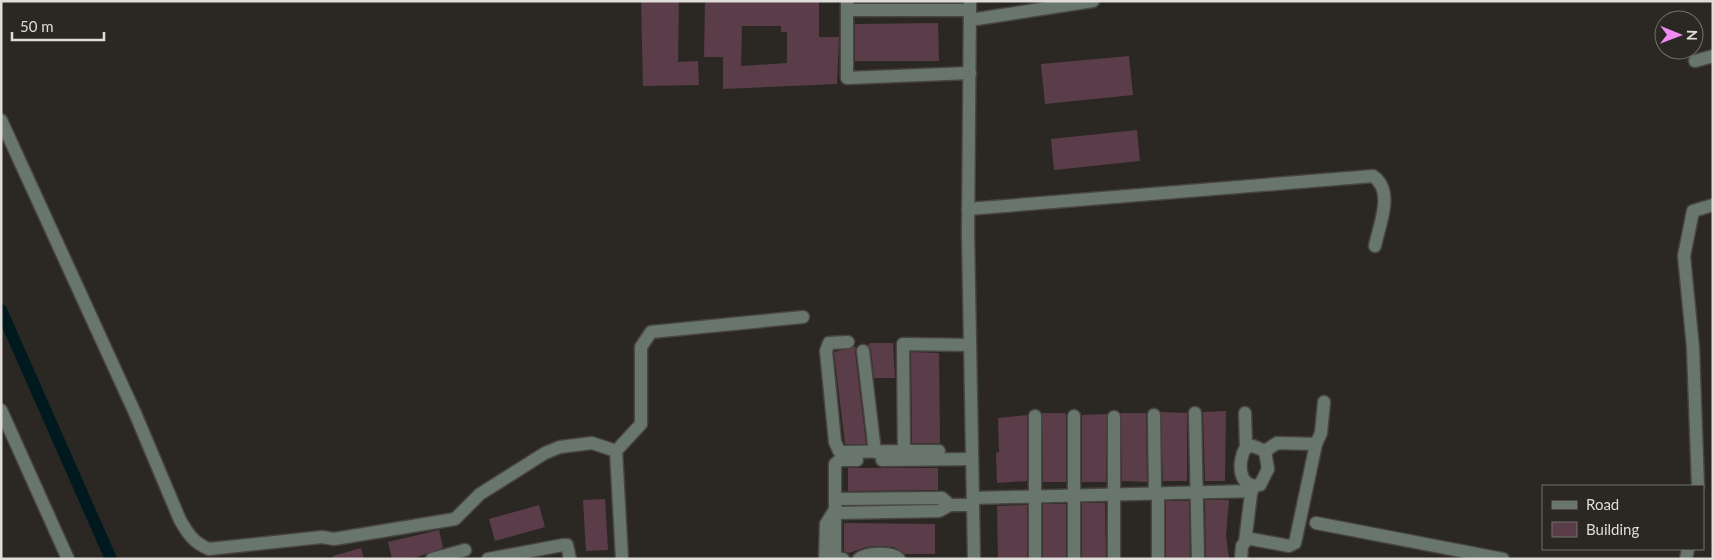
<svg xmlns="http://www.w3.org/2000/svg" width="1714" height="560" font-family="Lato,sans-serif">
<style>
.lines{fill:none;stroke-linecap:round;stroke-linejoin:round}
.canal{stroke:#00191e;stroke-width:12}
.building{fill:#5a3d49;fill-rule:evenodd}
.minor-casing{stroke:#484540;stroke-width:15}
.minor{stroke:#69766e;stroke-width:12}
</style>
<rect width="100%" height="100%" fill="#2b2823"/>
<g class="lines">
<path class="canal" d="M1 310 111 559"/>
</g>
<g class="building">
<path d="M641 1H679L678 62 698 61 699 85 643 86Z"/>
<path d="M705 1H819V37H839L837 84 723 89V57H704ZM742 26H781V32H787V63L741 66Z"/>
<path d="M938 23 939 61H855V24Z"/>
<path d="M1129 56 1133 95 1045 104 1041 64Z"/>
<path d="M1137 130 1140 161 1054 170 1051 139Z"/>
<path d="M870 343H893L895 378H874L871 350 868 345Z"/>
<path d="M854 347H856L855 352 866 444H845L834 352Z"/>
<path d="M911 352 939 353 940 443H912Z"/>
<path d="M1226 411 1225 481H1205L1203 412Z"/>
<path d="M1161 412 1187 413V481H1163Z"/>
<path d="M1042 413H1065L1066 416V482H1043Z"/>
<path d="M1121 413H1146L1147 482 1122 481Z"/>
<path d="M1107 414 1106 482H1082V415Z"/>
<path d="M1027 415V481L997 483 996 453 999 452 998 418Z"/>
<path d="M848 468H938V490L848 491Z"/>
<path d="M605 499 608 550 586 551 583 500Z"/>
<path d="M1205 500H1229L1226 535 1229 559H1206Z"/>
<path d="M1166 501H1189L1190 559H1166Z"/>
<path d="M1082 503H1105L1106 559H1082Z"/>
<rect x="1043" y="504" width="23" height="55"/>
<path d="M539 505 545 527 495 541 489 519Z"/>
<path d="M1027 505V559H998L997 506Z"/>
<path d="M844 523 935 524V554H905L894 547 880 546 866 547 849 553 844 551Z"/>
<path d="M439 530 443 548 411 559H392L388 542Z"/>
<path d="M361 548 364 559H333V556Z"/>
</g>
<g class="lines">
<g class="minor-casing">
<g id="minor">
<path d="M847 1V78L970 73"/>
<path d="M970 1 968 233 974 559"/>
<path d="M847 10H970"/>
<path d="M970 20 1093 1"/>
<path d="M1695 61 1713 56"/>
<path d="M1 120 135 413 180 520C188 534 194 543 209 549L322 537 334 539 455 519 480 494 545 453 560 447 592 443 616 451"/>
<path d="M968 209 1373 176C1395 191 1379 225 1375 246"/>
<path d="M848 342 829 343 826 351 835 442 839 451 843 452 904 451 903 344 970 345"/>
<path d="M863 351 875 452"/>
<path d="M1 410 68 559"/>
<path d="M1195 413 1198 559"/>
<path d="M1245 413 1246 447"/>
<path d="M1154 415 1155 493"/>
<path d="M1035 416V559"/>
<path d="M1074 416V559"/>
<path d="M1114 417V559"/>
<path d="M1316 444 1321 433 1324 402"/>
<path d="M1253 446 1265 451 1268 469 1260 485C1238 490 1237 461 1246 447Z"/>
<path d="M904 451H939"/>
<path d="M882 460 972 459"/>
<path d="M1698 486 1693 348 1684 256 1693 211 1713 205"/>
<path d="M1158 493V559"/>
<path d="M973 498 1252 491"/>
<path d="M836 499 942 498 950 505H973"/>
<path d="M836 513 939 511 950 505"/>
<path d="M1316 523 1503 559"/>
<path d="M1246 538 1289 546 1295 543 1316 444 1277 443 1265 451"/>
<path d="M432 559 465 550"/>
<path d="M488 559 563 545H567L570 559"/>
<path d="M622 559 616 451 641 424V347L651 332 803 317"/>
<path d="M825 559 826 524 836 508"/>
<path d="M843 559H837L835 556V464L840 460H857"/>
<path d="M859 559C867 552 893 552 899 559"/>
<path d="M1241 559 1242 546 1245 542 1252 486"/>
<path d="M1686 559 1688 549"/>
</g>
</g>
<use href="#minor" class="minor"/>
</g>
<rect width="1714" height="560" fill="none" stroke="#dfdcd9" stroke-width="5"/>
<rect x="1542" y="485" width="162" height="65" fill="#2b2823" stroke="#73706c"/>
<rect x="1552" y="501" width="25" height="8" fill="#69766e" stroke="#73706c"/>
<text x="1586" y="510" font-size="15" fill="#dfdcd9">Road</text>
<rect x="1552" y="522" width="25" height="15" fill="#5a3d49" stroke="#73706c"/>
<text x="1586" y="535" font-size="15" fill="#dfdcd9">Building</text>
<g transform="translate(1679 35) rotate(91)"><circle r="24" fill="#2b2823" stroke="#73706c"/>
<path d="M0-4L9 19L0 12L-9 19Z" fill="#f08bf5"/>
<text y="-8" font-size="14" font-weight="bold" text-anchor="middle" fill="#dfdcd9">N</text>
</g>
<path d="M12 32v8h92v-8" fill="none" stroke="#dfdcd9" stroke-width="2.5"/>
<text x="20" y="32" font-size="15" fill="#dfdcd9" stroke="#2b2823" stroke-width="4" paint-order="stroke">50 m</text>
</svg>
